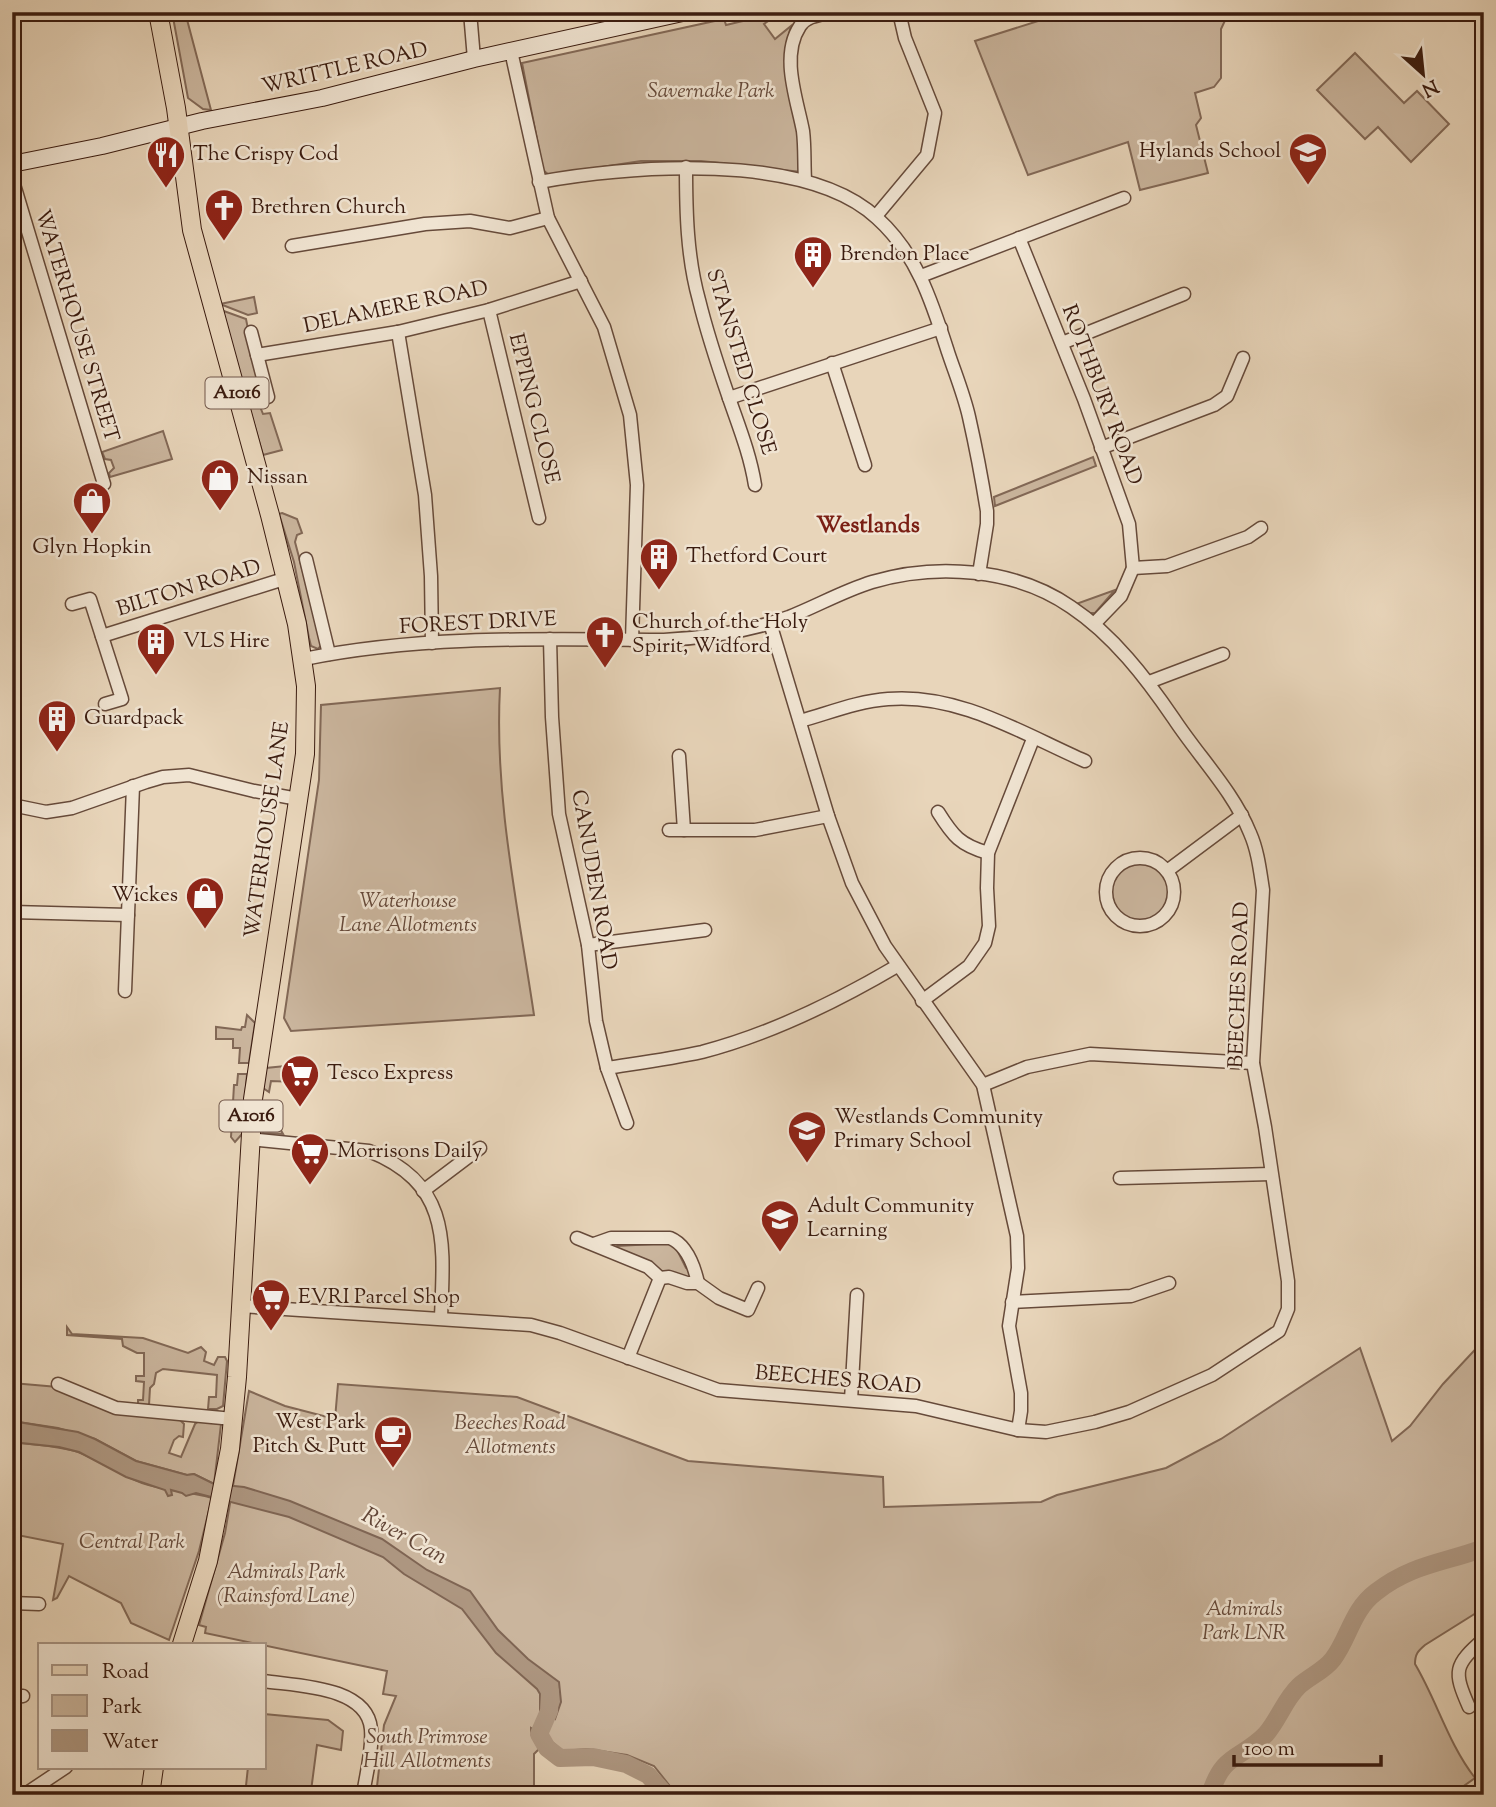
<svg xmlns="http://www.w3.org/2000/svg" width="1496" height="1807" font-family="'Sorts Mill Goudy',serif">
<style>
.green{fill:#cab59d;stroke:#826856;stroke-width:2}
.water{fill:#ad9680;stroke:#7f6553;stroke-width:2}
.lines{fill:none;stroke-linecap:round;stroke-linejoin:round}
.river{stroke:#ad9680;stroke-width:18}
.street-casing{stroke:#664a3a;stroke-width:15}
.secondary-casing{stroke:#3a1b0f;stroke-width:18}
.primary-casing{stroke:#3a1b0f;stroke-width:20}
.street{stroke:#f0e4d2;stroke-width:12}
.secondary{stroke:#f0e4d2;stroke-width:16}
.primary{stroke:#e8d5ba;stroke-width:18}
.labels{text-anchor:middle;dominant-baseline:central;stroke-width:5;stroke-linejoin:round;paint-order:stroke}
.shield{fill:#f0e4d2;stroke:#71574a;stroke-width:2}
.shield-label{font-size:19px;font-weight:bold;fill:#3a1b0f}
.street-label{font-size:21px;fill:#3a1b0f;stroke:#f0e4d2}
.park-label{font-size:21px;font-style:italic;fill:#65493a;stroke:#f0e4d2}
.poi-label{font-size:21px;fill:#3a1b0f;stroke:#f0e4d2;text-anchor:start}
.neighbourhood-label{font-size:23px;font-weight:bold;fill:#7a1f14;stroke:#f0e4d2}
.water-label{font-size:23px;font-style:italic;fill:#624637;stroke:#f0e4d2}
</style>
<rect width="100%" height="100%" fill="#e8d5ba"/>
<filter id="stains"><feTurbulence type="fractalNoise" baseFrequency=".00286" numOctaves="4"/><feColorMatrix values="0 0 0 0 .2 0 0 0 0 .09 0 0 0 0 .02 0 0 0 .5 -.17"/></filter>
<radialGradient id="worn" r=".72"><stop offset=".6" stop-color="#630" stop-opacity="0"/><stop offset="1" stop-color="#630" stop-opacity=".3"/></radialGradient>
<g class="green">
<path d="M172 12H185L211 110 203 109 188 98Z"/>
<path d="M781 12 764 24 775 39 791 26 785 50 800 136 802 172 701 161H641L549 175 543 170 522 63 724 19 726 25Z"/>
<path d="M1054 12H1229L1221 29V78L1214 87 1195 93 1201 118 1196 125 1208 173 1140 190 1128 142 1028 175 975 41 1054 16Z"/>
<path d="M1355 53 1404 103 1417 91 1449 124 1411 162 1378 127 1365 139 1317 90Z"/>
<path d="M254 297 257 313 248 315 220 304Z"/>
<path d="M221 310 246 319 248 329 245 331 263 398 259 404 263 414 270 413 282 450 263 455Z"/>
<path d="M163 431 172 459 110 477 109 473 114 468 111 460 105 459 102 452Z"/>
<path d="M1093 457 1096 466 995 506 994 497Z"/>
<path d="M282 513 297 519 302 533 297 535 295 542 322 644 318 649 311 646 309 638 294 562 279 514Z"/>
<path d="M1115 590 1095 613H1089L1076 604Z"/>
<path d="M500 688C494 797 518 907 534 1015L291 1031 284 1018 319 780 321 705Z"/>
<circle cx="1140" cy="892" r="29"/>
<path d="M247 1015 255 1023 249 1063H239L240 1048H233V1039H216V1027L241 1030 242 1027H245Z"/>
<path d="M295 1065V1082L271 1081 269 1092 263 1088 266 1068Z"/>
<path d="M238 1074H247L242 1134 235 1142 231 1137 234 1085H237Z"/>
<path d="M267 1105 283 1134 264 1133 259 1130 260 1106Z"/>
<path d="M661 1240 679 1248 678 1252 686 1268 690 1269V1277C670 1282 630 1256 610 1247L614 1241 618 1246 653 1244Z"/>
<path d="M67 1327 72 1334 143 1338 188 1353 201 1347 206 1352 204 1361 214 1365 218 1357H225L227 1361 223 1406 217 1409H208L209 1397H216L217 1375 163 1369 156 1373 154 1384 150 1388 149 1405 138 1404V1400H143L144 1382 136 1381V1376H144V1353H137L123 1346 122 1339 67 1335Z"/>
<path d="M1484 1340V1608L1425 1645C1418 1651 1415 1654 1415 1664 1437 1701 1448 1743 1475 1778L1451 1795H677L654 1766 627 1755 588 1749 562 1751 549 1739 531 1728V1734L539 1749 534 1754V1795H376L384 1725 396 1696 383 1694 387 1671 205 1633 206 1627 199 1625 225 1533 249 1391 285 1406 335 1419 338 1384 517 1397 688 1461 883 1477 884 1507 1041 1502 1057 1495 1166 1468 1221 1439 1360 1348 1392 1441 1410 1426 1443 1384Z"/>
<path d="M12 1383 58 1387 179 1419 184 1424 183 1437 179 1436 174 1440 169 1453 181 1457 195 1424 199 1421 221 1424 214 1484 194 1474 187 1475 136 1461 95 1439 58 1428 12 1421Z"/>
<path d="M12 1442C34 1445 57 1445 78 1452 100 1460 119 1475 142 1483 165 1491 189 1491 212 1498L199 1551 169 1640 131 1623 121 1603 69 1576 57 1598 53 1600 63 1544 12 1534Z"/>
<path d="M264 1714 328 1720 343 1731 341 1750 317 1745 311 1791 335 1795H245L248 1767H264Z"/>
</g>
<path class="water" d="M12 1421 78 1432 95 1439 136 1461 187 1475 194 1474 214 1484 244 1487 290 1501 382 1539 427 1570 470 1591 498 1630 528 1659 559 1682 561 1702 555 1719 540 1711V1694L537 1689 496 1653 462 1609 404 1574 383 1557 289 1517 196 1493 186 1496 182 1493 171 1490 172 1495 168 1496 165 1490 126 1477 79 1452 59 1447 12 1442Z"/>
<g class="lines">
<g class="river">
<path d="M550 1692 549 1711 539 1734 547 1748 560 1758 593 1757 626 1764 648 1775 666 1795"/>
<path d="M1210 1795C1223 1752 1241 1760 1266 1734 1279 1719 1285 1699 1299 1686 1310 1676 1324 1671 1333 1659 1349 1638 1352 1610 1376 1592 1412 1564 1444 1563 1484 1548"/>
</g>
<g class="street-casing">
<g id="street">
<path d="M470 12 474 59"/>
<path d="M511 51 548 218 604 327 630 415 637 485 632 640"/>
<path d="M686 167C686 212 687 257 699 300 707 333 718 366 729 398 739 427 750 454 755 485"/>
<path d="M12 178 104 484"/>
<path d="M805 180C804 164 805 147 803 131 797 99 780 56 800 26 807 15 822 15 833 12"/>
<path d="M539 182C630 166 805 151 877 218 917 254 932 302 948 352 955 373 964 395 969 417 976 448 982 480 987 511V524L979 574"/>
<path d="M876 216 927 155 935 113 905 38 899 12"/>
<path d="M1019 238 1084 399 1129 524 1133 568 1121 596 1094 624"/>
<path d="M292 246 425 224 470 221 510 228 548 218"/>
<path d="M921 276 1124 198"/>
<path d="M489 310 539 518"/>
<path d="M251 332 268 397"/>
<path d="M398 332 425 495 431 576 432 643"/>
<path d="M1062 343 1184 294"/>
<path d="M257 355 398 332 489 310 581 281"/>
<path d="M832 363 865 465"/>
<path d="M729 398 941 328"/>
<path d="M1101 448 1214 405 1227 396 1243 358"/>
<path d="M306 559 329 654"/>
<path d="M1133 568 1167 566 1248 537 1261 528"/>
<path d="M72 604 90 599 122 699 105 704"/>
<path d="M770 623 828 816 852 883 885 946 983 1085 1017 1236 1018 1268 1009 1326 1021 1393V1411L1018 1430"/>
<path d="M102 636 287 578"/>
<path d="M550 639 552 717 559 814 588 945 596 1021 607 1068 627 1123"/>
<path d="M1149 682 1223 654"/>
<path d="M800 721C829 713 858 701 888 699 959 693 1023 734 1085 761"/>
<path d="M679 756 684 830H755L828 816"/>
<path d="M12 805 46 812 72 808 146 782 163 777 189 775 254 791 298 799"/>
<path d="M938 812C953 836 960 845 988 853"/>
<path d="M669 830H684"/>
<circle cx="1140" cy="892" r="34"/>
<path d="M1167 871 1242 815"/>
<path d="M12 912 128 915"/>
<path d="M588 945 705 930"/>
<path d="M125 991 133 786"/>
<path d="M922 1001 969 966 985 943 989 926 987 888 988 853 1033 739"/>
<path d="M607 1068C639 1063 670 1059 702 1052 771 1034 836 1002 897 966"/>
<path d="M983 1085 1027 1067 1090 1054 1253 1063"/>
<path d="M249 1139 369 1151C451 1184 444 1242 441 1317"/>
<path d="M1120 1178 1271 1174"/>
<path d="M423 1191 480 1148"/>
<path d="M577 1238 648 1267 660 1278 669 1277 687 1283H698L719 1298 748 1310 758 1288"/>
<path d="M594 1244 611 1238H670C687 1245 694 1265 698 1283"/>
<path d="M1012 1302 1131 1296 1169 1283"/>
<path d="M240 1306 531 1325 560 1333 718 1390 916 1406 1018 1430 1046 1432 1095 1422 1129 1412 1212 1375 1279 1331 1288 1309V1281L1265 1127 1253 1063 1263 890C1260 871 1258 851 1250 833 1233 791 1199 757 1174 719 1146 678 1113 635 1071 607 1015 568 936 563 872 582 843 591 817 606 789 617 750 631 706 638 664 640 545 639 421 635 304 659"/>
<path d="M628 1358 660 1278"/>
<path d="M58 1384 116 1408 233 1419"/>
<path d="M851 1400 857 1295"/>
<path d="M12 1603 39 1604"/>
<path d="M264 1681C297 1686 367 1686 371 1729 373 1750 366 1774 363 1795"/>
<path d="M12 1697 23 1696"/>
<path d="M1469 1707C1453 1671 1454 1665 1484 1639"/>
<path d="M24 1795 66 1767"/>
</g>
</g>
<g class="secondary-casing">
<path id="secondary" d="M12 164 102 146 202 121 322 98 474 59 687 12"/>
</g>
<g class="primary-casing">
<g id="primary">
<path d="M158 12 176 108 192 230 270 515 297 624 306 686 305 754 253 1099 237 1377 230 1449 208 1561 182 1644"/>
<path d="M150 1795 154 1767"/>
</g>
</g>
<use href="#street" class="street"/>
<use href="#secondary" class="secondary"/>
<use href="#primary" class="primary"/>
</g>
<defs>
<g id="school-pin" transform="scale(2.0125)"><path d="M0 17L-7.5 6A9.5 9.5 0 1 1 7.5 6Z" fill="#8f2418" stroke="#f0e4d2"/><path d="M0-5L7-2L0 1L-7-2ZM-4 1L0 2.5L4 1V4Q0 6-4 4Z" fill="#fff"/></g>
<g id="restaurant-pin" transform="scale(2.0125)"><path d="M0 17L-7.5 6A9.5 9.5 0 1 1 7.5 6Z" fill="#8f2418" stroke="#f0e4d2"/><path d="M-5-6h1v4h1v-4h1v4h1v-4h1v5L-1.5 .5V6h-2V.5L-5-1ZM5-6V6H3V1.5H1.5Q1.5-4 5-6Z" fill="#fff"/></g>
<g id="church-pin" transform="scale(2.0125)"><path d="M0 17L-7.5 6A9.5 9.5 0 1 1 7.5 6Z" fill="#8f2418" stroke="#f0e4d2"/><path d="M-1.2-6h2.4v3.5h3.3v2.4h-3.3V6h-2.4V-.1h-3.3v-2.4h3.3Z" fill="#fff"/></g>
<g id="building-pin" transform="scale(2.0125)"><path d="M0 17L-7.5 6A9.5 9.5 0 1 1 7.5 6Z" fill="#8f2418" stroke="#f0e4d2"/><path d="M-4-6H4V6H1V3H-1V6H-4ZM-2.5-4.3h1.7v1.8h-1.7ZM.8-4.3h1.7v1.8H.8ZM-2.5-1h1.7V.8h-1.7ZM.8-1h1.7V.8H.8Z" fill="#fff"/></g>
<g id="shop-pin" transform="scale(2.0125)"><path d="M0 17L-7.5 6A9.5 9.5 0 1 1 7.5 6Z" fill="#8f2418" stroke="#f0e4d2"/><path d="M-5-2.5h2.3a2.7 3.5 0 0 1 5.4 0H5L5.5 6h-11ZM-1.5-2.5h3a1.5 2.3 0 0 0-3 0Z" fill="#fff"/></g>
<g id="supermarket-pin" transform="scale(2.0125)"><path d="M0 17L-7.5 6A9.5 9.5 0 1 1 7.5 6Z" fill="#8f2418" stroke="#f0e4d2"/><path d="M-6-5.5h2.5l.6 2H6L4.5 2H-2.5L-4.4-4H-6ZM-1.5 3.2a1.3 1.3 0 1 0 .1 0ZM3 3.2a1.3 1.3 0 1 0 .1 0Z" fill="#fff"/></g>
<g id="university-pin" transform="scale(2.0125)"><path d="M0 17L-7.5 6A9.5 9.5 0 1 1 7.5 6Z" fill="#8f2418" stroke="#f0e4d2"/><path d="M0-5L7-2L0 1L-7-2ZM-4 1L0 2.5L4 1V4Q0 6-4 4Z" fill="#fff"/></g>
<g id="cafe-pin" transform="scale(2.0125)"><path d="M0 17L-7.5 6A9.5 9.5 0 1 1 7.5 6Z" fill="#8f2418" stroke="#f0e4d2"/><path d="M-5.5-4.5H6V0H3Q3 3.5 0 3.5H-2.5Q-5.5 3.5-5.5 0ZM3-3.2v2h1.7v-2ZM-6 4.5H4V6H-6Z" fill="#fff"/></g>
</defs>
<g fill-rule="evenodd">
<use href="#school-pin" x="1308" y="152"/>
<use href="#restaurant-pin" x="166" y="155"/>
<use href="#church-pin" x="224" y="208"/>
<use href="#building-pin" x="813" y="255"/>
<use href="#shop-pin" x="220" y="478"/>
<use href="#shop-pin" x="92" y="501"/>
<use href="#building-pin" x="659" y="557"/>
<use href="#church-pin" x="605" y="635"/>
<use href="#building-pin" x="156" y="642"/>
<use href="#building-pin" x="57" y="719"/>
<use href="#shop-pin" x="205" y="896"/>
<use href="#supermarket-pin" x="300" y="1074"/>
<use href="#school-pin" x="807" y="1130"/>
<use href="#supermarket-pin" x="310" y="1152"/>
<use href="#university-pin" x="780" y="1219"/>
<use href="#supermarket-pin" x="271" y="1298"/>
<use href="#cafe-pin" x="393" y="1435"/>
</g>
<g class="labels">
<g class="shield">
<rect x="205.5" y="377.5" width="63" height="31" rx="5"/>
<rect x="219.5" y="1100.5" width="63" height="31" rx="5"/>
</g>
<g class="shield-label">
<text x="237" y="393">A1016</text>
<text x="251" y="1116">A1016</text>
</g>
<g class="street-label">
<text transform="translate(345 69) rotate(-13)">WRITTLE ROAD</text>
<text transform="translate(396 308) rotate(-12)">DELAMERE ROAD</text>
<text transform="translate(76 326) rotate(73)">WATERHOUSE STREET</text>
<text transform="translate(740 362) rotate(73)">STANSTED CLOSE</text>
<text transform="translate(1101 395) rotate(69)">ROTHBURY ROAD</text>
<text transform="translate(533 409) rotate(76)">EPPING CLOSE</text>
<text transform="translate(189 589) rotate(-17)">BILTON ROAD</text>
<text transform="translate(478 624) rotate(-3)">FOREST DRIVE</text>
<text transform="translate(268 830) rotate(-82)">WATERHOUSE LANE</text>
<text transform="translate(593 880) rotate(80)">CANUDEN ROAD</text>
<text transform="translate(1240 985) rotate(-88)">BEECHES ROAD</text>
<text transform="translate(838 1381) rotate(5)">BEECHES ROAD</text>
</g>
<g class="park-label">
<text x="711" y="92">Savernake Park</text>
<text x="408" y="902">Waterhouse<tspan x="408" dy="24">Lane Allotments</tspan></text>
<text x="510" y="1424">Beeches Road<tspan x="510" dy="24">Allotments</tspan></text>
<text x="132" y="1543">Central Park</text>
<text x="286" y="1573">Admirals Park<tspan x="286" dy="24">(Rainsford Lane)</tspan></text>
<text x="1244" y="1610">Admirals<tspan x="1244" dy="24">Park LNR</tspan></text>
<text x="427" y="1738">South Primrose<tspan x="427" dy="24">Hill Allotments</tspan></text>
</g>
<g class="poi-label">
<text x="1281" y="152" text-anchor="end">Hylands School</text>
<text x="193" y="155">The Crispy Cod</text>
<text x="251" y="208">Brethren Church</text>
<text x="840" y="255">Brendon Place</text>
<text x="247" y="478">Nissan</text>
<text x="92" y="548" text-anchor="middle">Glyn Hopkin</text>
<text x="686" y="557">Thetford Court</text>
<text x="632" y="623">Church of the Holy<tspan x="632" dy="24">Spirit, Widford</tspan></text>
<text x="183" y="642">VLS Hire</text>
<text x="84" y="719">Guardpack</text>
<text x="178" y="896" text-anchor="end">Wickes</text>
<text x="327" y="1074">Tesco Express</text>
<text x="834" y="1118">Westlands Community<tspan x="834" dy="24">Primary School</tspan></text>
<text x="337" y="1152">Morrisons Daily</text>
<text x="807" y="1207">Adult Community<tspan x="807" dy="24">Learning</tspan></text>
<text x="298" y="1298">EVRI Parcel Shop</text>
<text x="366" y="1423" text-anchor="end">West Park<tspan x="366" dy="24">Pitch &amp; Putt</tspan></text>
</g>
<g class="neighbourhood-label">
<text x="868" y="526">Westlands</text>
</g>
<g class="water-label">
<text transform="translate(404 1537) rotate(29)">River Can</text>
</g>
</g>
<rect width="1496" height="1807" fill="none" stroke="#e8d5ba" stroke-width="42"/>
<rect x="14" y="14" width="1468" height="1779" fill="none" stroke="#3a1b0f" stroke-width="3.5"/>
<rect x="21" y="21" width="1454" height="1765" fill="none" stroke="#3a1b0f" stroke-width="2"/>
<rect x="38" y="1643" width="228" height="126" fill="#f0e4d2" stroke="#a79484" stroke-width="2"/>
<rect x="52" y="1665" width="35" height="10" fill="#e8d5ba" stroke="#a79484" stroke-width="2"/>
<text x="102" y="1678" font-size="21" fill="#3a1b0f">Road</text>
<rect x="52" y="1695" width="35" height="21" fill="#cab59d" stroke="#a79484" stroke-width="2"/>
<text x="102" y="1713" font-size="21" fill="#3a1b0f">Park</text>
<rect x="52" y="1730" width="35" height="21" fill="#ad9680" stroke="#a79484" stroke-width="2"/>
<text x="102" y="1748" font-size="21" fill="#3a1b0f">Water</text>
<g transform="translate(1423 74) rotate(153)" stroke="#f0e4d2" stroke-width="5" paint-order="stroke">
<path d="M0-5L12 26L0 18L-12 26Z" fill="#3a1b0f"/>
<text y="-10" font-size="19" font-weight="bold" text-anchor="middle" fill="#3a1b0f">N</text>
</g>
<path d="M1234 1755v10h147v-10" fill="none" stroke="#3a1b0f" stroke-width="3.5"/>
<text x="1244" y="1755" font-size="21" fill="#3a1b0f" stroke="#f0e4d2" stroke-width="5" paint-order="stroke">100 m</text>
<rect width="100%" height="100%" filter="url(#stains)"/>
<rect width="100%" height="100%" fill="url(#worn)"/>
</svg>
